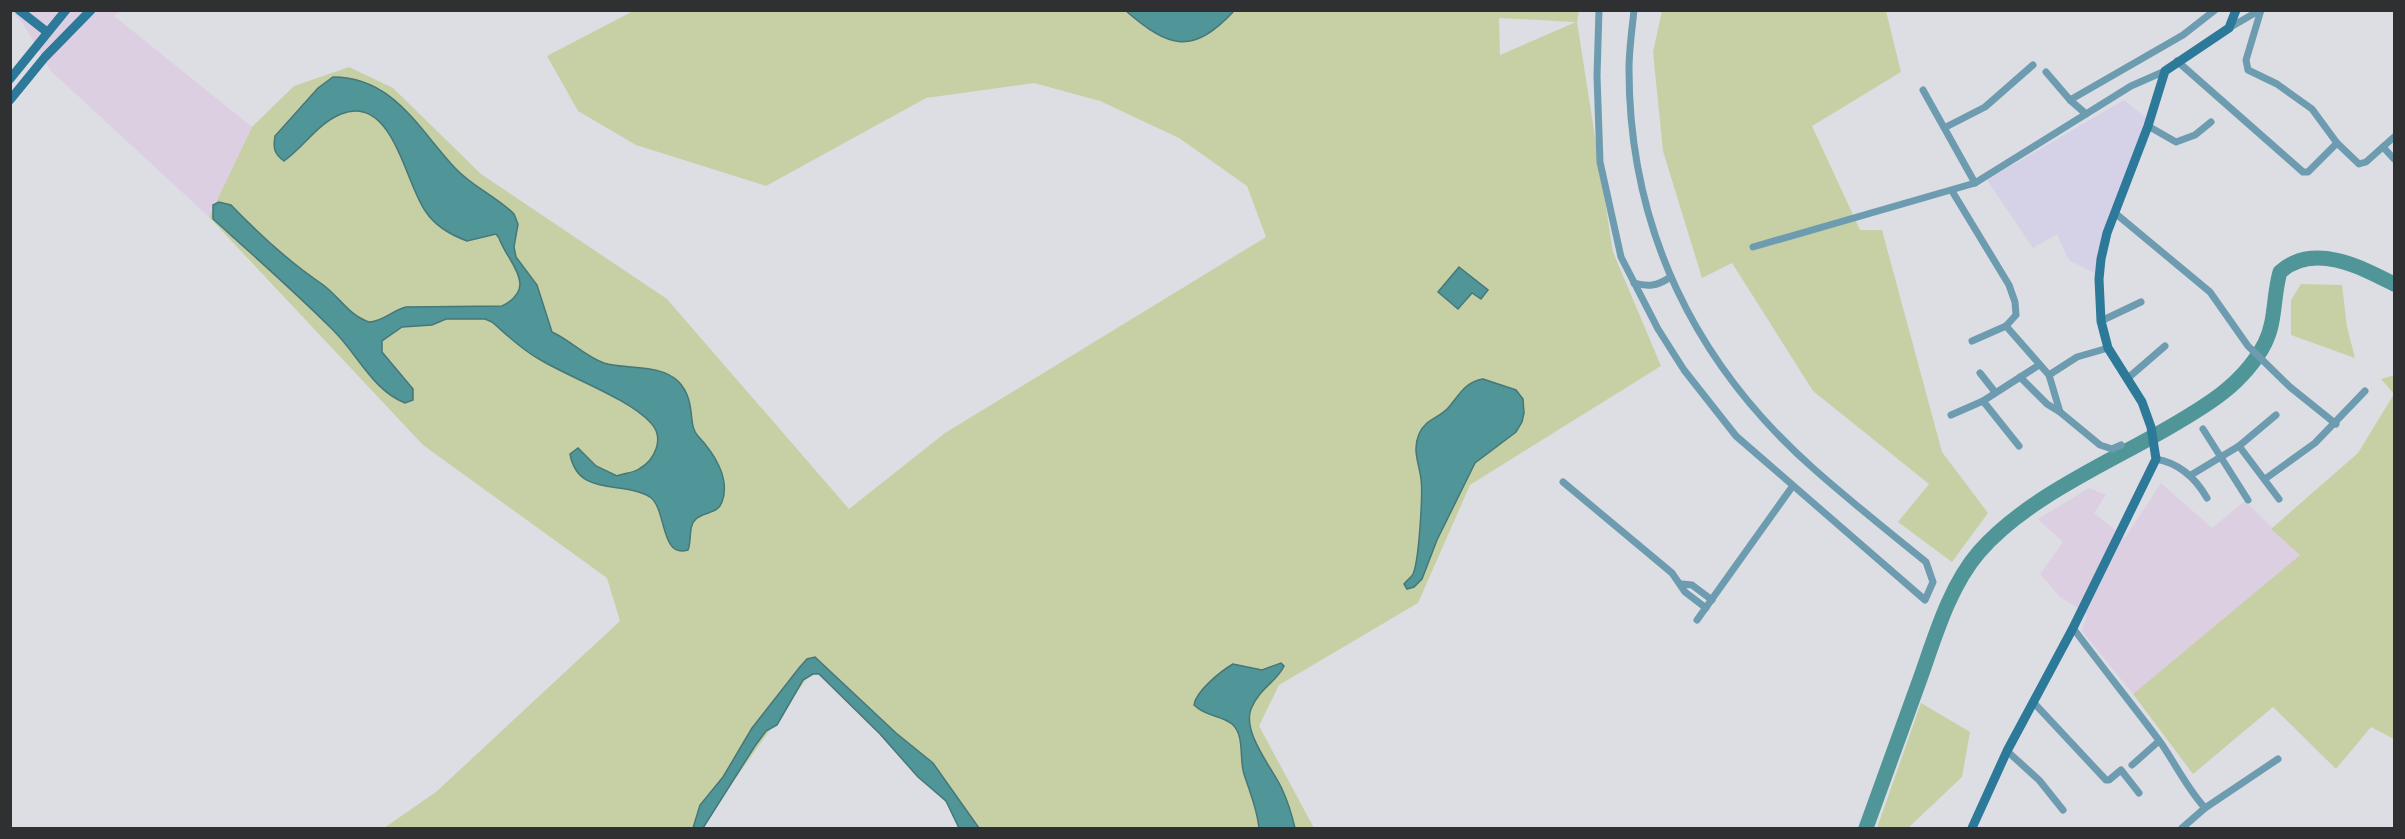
<svg xmlns="http://www.w3.org/2000/svg" width="2405" height="839" font-family="Overpass,sans-serif">
<style>
.commercial{fill:#ddcfe2}
.industrial{fill:#d5d1e7}
.green{fill:#c7d0a5;fill-rule:evenodd}
.water{fill:#509698;stroke:#467779;stroke-width:1.5}
.lines{fill:none;stroke-linecap:round;stroke-linejoin:round}
.river{stroke:#509698;stroke-width:15}
.street{stroke:#6d9bb0;stroke-width:7}
.secondary{stroke:#2c7999;stroke-width:9}
</style>
<rect width="100%" height="100%" fill="#dcdee3"/>
<g class="commercial">
<path d="M10 11H120L114 16 252 127 209 217 51 71 22 22Z"/>
<path d="M2161 483 2212 528 2245 501 2300 555 2133 694 2082 631 2087 614 2060 597 2040 574 2063 542 2038 519 2089 488 2106 495 2094 513 2125 538Z"/>
</g>
<path class="industrial" d="M2124 100 2151 122 2142 154 2117 201 2096 274 2069 260 2057 234 2033 248 1987 180Z"/>
<g class="green">
<path d="M635 10 1579 11 1577 22 1613 252 1661 366 1470 485 1418 603 1279 685 1259 726 1314 828H970L815 667 700 828H384L436 792 620 621 607 578 423 445 209 217 252 127 294 86 349 67 393 88 481 174 667 299 849 509 945 433 1266 237 1247 186 1179 138 1100 101 1034 83 926 98 766 186 636 145 578 111 547 56ZM1499 18 1575 22H1576L1500 55Z"/>
<path d="M1662 11H1886L1901 72 1812 126 1860 230H1882L1942 452 1988 513 1952 562 1898 522 1929 484 1813 391 1732 263 1702 278 1663 151 1653 52Z"/>
<path d="M2301 284 2342 285 2347 327 2355 358 2291 335V300Z"/>
<path d="M2394 375V739L2371 727 2336 769 2273 707 2193 774 2133 694 2300 555 2271 529 2358 453 2394 394 2381 379Z"/>
<path d="M1921 703 1970 732 1962 777 1908 828H1877Z"/>
</g>
<g class="water">
<path d="M1126 11 1234 10V11C1192 56 1169 48 1126 11Z"/>
<path d="M333 77C394 77 419 130 456 169 473 187 497 197 514 214L518 224 514 247 516 257 537 285 552 332C570 340 586 357 604 363 627 370 660 363 679 382 697 402 687 425 698 436 713 452 731 478 722 502 718 514 703 512 696 519 688 526 692 540 688 550 660 559 667 509 650 497 623 480 578 498 570 454L578 448 596 466 617 476C624 473 633 473 639 469 655 460 665 438 651 423 628 398 570 378 539 359 522 350 507 335 492 322L485 319H446L432 325 402 327 382 341V352L413 389V400L405 403C372 390 357 353 332 329 294 291 253 255 213 219V205L219 202 231 205C259 234 289 262 322 284 339 296 348 315 369 322 382 322 393 310 406 307L502 306C540 287 507 262 499 238L496 234 467 241C451 235 436 227 426 212 405 184 393 93 341 114 317 124 304 147 284 161 274 154 273 148 275 136L318 88Z"/>
<path d="M1459 267 1488 290 1481 299 1472 293 1458 309 1438 292Z"/>
<path d="M1483 379 1516 390 1523 399 1524 413 1522 422 1516 432 1475 463 1437 540 1422 579 1414 587 1407 589 1404 584C1407 580 1411 578 1413 574 1419 561 1423 494 1421 479 1419 463 1412 450 1419 434 1425 419 1440 418 1449 407 1460 394 1465 382 1483 379Z"/>
<path d="M815 657 896 733 933 763 979 828H959L946 801 918 777 880 734 819 674H813L803 680 777 725 766 731 755 746 703 828H693L700 805 723 777 752 728 799 668 807 659Z"/>
<path d="M1281 663 1284 666C1277 682 1260 687 1251 709 1242 733 1273 769 1282 789 1288 802 1292 815 1295 828H1259C1257 808 1250 793 1244 774 1239 759 1245 735 1232 724 1221 715 1206 717 1194 705 1196 691 1221 671 1233 664L1262 670Z"/>
</g>
<g class="lines">
<path class="river" d="M1866 828C1884 779 1902 729 1920 679 1935 637 1949 587 1979 552 2026 498 2106 464 2168 428 2206 406 2244 384 2265 343 2276 321 2273 296 2280 272 2313 242 2361 267 2394 284"/>
<g class="street">
<path d="M1599 10 1597 76 1600 162 1621 257 1658 329 1684 370 1736 436 1925 600 1933 582 1926 562C1888 531 1850 501 1814 469 1695 364 1629 229 1629 69 1629 50 1632 30 1634 10"/>
<path d="M2261 10 2246 60 2248 70 2277 84 2312 109 2337 143 2359 164 2366 162 2394 137"/>
<path d="M2229 28 2260 10"/>
<path d="M2177 61 2303 172H2308L2337 143"/>
<path d="M2046 72 2070 100 2086 114"/>
<path d="M1923 90 1975 183"/>
<path d="M2070 100 2183 35 2215 10"/>
<path d="M2148 126 2176 142 2195 135 2211 122"/>
<path d="M1946 127 1985 107 2033 65"/>
<path d="M2383 147 2394 159"/>
<path d="M1952 191 2009 285 2015 302 2016 315 2006 326 1972 341"/>
<path d="M2115 213 2210 292 2248 346 2290 387 2336 424"/>
<path d="M1753 247 1975 183 2131 86 2165 71"/>
<path d="M1634 283C1648 287 1657 286 1669 278"/>
<path d="M2101 321 2141 302"/>
<path d="M2006 326 2049 375 2060 412 2100 445 2112 449 2121 445"/>
<path d="M1980 373 1995 392"/>
<path d="M2049 375 2077 357 2108 348"/>
<path d="M2020 377 2047 404 2060 412"/>
<path d="M2128 378 2165 346"/>
<path d="M1983 401 2019 446"/>
<path d="M1951 415 1983 401 2039 365"/>
<path d="M2203 429 2248 500"/>
<path d="M2239 446 2279 499"/>
<path d="M2156 459C2179 463 2196 479 2207 498"/>
<path d="M2191 475 2239 446 2276 415"/>
<path d="M2265 479 2315 443 2365 391"/>
<path d="M1563 482 1672 573 1685 592 1706 608"/>
<path d="M1682 584 1692 585 1712 600"/>
<path d="M1697 620 1792 487"/>
<path d="M2073 628C2102 667 2132 704 2161 743 2176 765 2187 788 2205 808"/>
<path d="M2033 702 2106 780H2109L2121 770 2139 793"/>
<path d="M2007 751 2039 780 2063 810"/>
<path d="M2132 765 2159 741"/>
<path d="M2182 828 2205 808 2278 759"/>
</g>
<g class="secondary">
<path d="M19 10 47 32"/>
<path d="M10 79 66 10"/>
<path d="M10 100 45 57 91 10"/>
<path d="M1972 828 2007 751 2073 628 2156 459 2151 427 2142 402 2108 348 2101 321 2099 279 2101 259 2107 233 2148 126 2165 71 2229 28 2236 10"/>
</g>
</g>
<rect width="2405" height="839" fill="none" stroke="#2f3032" stroke-width="24"/>
</svg>
